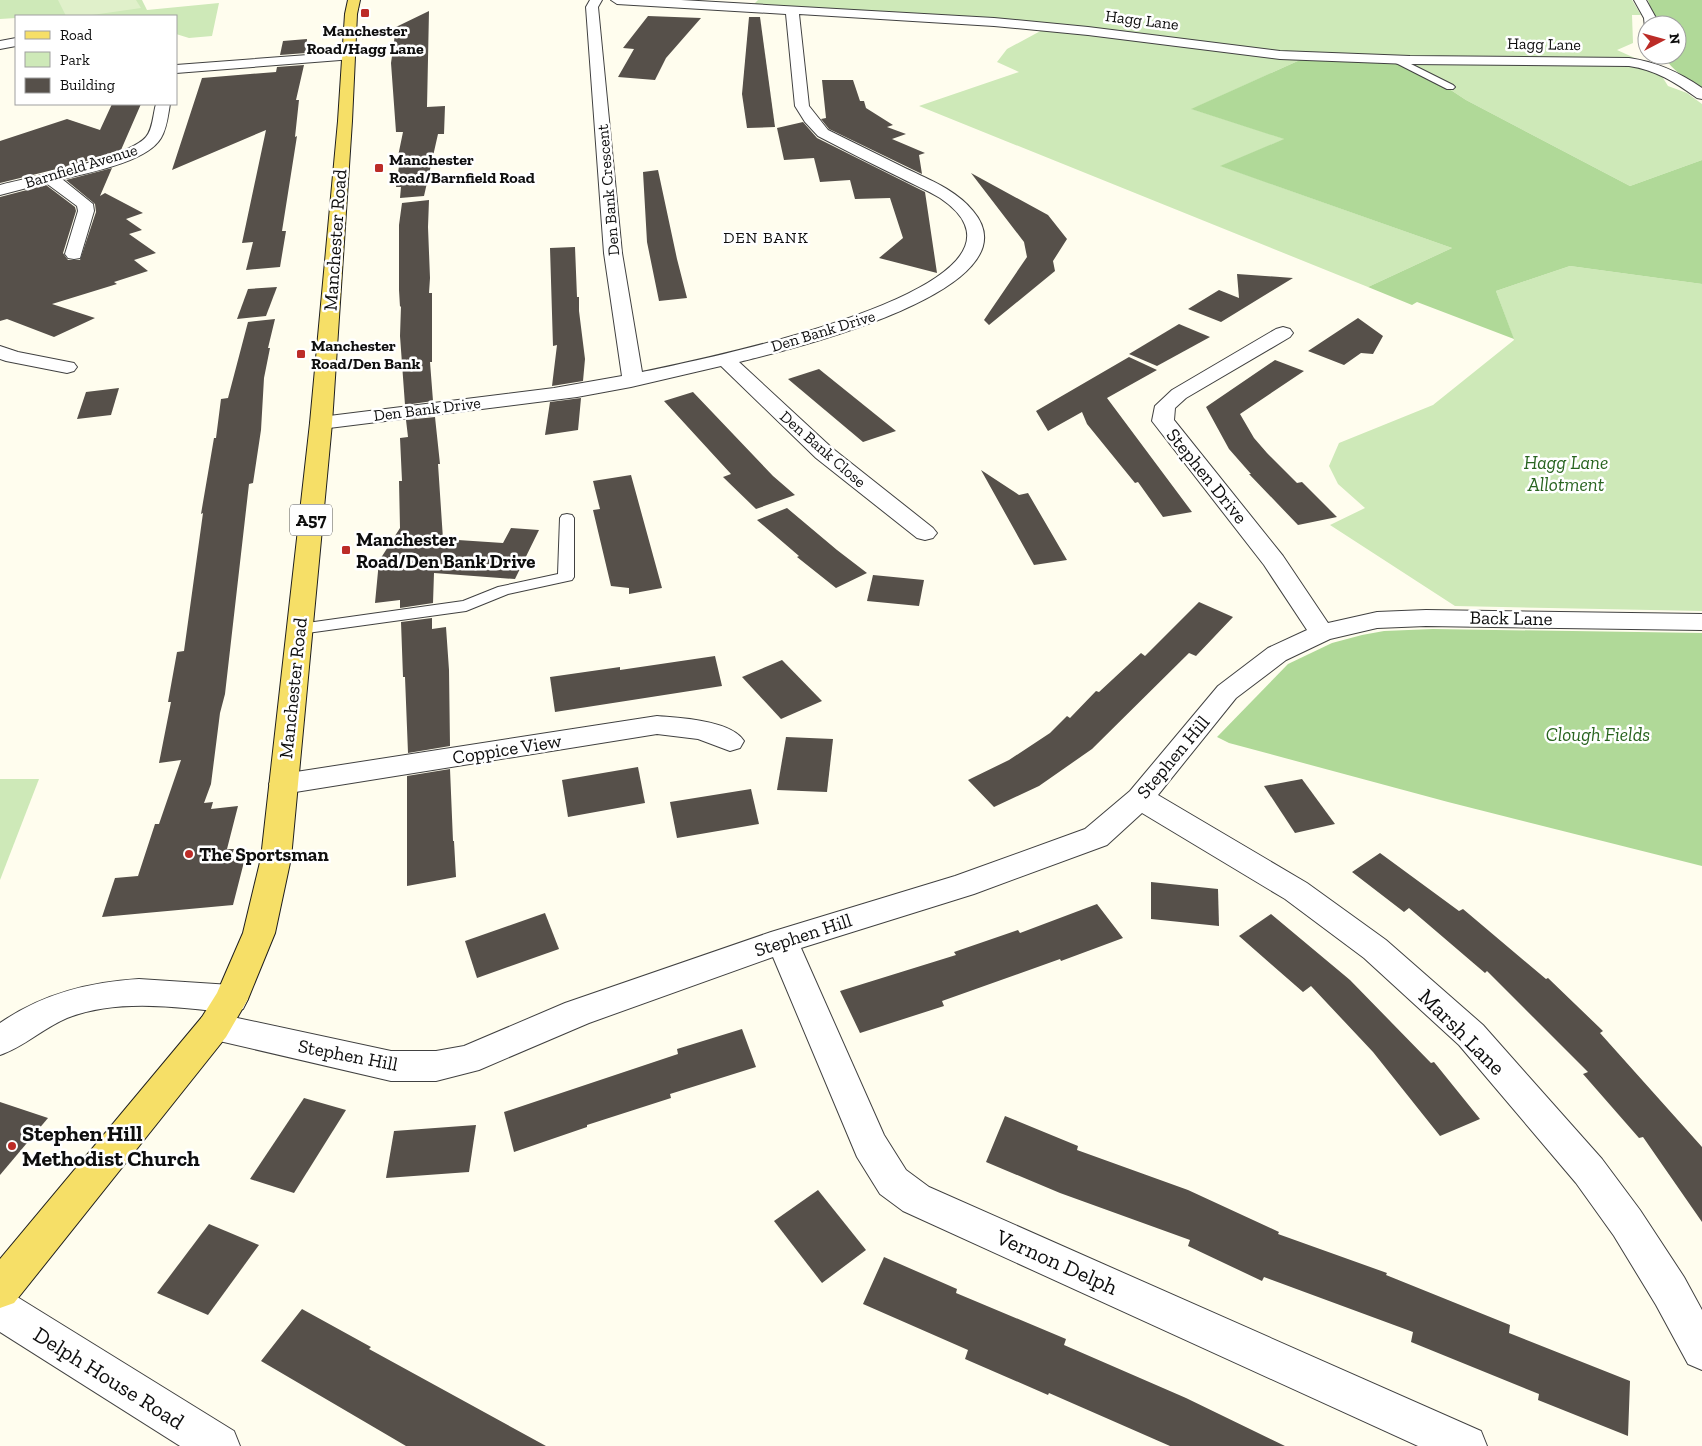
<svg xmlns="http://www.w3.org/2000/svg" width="1702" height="1446" font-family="'Zilla Slab',serif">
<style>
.green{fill:#cee9b8}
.forest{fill:#b0d998}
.pitch{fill:#e0f0ca}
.building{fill:#56504a}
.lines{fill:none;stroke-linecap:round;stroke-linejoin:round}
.service-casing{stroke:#414141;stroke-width:2}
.minor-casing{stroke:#414141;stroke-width:2}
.primary-casing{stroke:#1f1f1f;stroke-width:2}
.service{fill:#fff;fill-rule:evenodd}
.minor{fill:#fff;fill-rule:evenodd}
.primary{fill:#f6df67;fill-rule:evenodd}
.poi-dot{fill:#bc2c27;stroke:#fff;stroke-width:2}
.labels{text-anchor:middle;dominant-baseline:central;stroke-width:5;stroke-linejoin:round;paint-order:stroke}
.far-street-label{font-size:16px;fill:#0e0e0e;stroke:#fff}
.far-poi-label{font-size:16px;font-weight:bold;fill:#0e0e0e;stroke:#fff;text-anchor:start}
.far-neighbourhood-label{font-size:16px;letter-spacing:1px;fill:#0e0e0e;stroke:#fff}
.shield{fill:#fff;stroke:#565656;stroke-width:1}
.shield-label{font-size:18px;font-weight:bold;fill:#0e0e0e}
.street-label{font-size:19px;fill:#0e0e0e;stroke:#fff}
.park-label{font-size:19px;font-style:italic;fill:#28641f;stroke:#fff}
.poi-label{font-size:19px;font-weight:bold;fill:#0e0e0e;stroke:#fff;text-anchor:start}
.near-street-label{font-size:22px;fill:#0e0e0e;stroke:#fff}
.near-poi-label{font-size:22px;font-weight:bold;fill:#0e0e0e;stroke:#fff;text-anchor:start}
</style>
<rect width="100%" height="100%" fill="#fffdee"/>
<g class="green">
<path d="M0 0H142L147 10 219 3 212 36 189 38 176 34V16H16V18L0 19Z"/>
<path d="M758 0H1632L1641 15H1632L1633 43 1617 50 1637 59 1401 56 1280 52 1056 24 754 4Z"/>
<path d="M1046 28 1300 60 1192 109 1285 139 1221 166 1452 248 1368 287 919 106 1019 72 997 62 1007 49Z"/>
<path d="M1408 62 1629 64 1658 70 1668 86 1687 93 1702 104V160L1630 186 1466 100Z"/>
<path d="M1570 266 1702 284V611L1455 606 1330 525 1365 508 1338 484 1329 466 1339 443 1433 405 1514 340 1496 291Z"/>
<path d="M0 779H39L0 880Z"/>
</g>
<g class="forest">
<path d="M1648 0H1702V89C1689 80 1670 70 1664 55H1677V25H1655Z"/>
<path d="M1300 60 1408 62 1466 100 1630 186 1702 160V284L1570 266 1496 291 1514 339 1417 302 1412 305 1368 287 1452 248 1220 166 1284 139 1191 109Z"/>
<path d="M1433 629 1702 633V866L1448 802 1229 743 1217 737 1288 664 1332 643 1362 635 1384 631Z"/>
</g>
<path class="pitch" d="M58 0H136L141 8 85 16H66Z"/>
<g class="building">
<path d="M429 11 427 107 445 106 444 134H438L424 196 400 198 401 187H396L399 166H396L403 132H396L391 63 396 27Z"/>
<path d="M648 16 701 18 666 58 655 80 618 77 634 49 623 48Z"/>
<path d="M749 17H760L775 127 747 128 742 94Z"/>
<path d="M307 39 306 53 280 55 283 41Z"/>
<path d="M304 65 296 100H299L295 137 297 136 282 231H286L280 267 246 270 253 242 242 243 266 130 172 170 202 78 276 72 277 67Z"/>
<path d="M822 80H853L860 101H864L866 108 893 125 887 127 906 134 892 139 925 153 919 155 922 174 829 129 821 119 826 118Z"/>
<path d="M112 104H141L121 150 77 164 0 183V141L67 119 100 130Z"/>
<path d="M803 122 817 138 925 192 937 273 879 258 903 238 890 198 855 199 850 180 820 182 814 158 784 160 777 128Z"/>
<path d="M112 168 100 196 105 193 143 213 126 219 142 230 129 234 156 253 134 260 148 271 114 282 117 284 52 304 95 318 54 337 7 319 0 321V197L46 185 75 207 76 211 63 253 68 260H80L96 212 95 204 66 180Z"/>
<path d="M658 170 677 259 687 298 659 301 647 242 643 172Z"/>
<path d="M971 173 1048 215 1067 239 1053 261 1055 271 989 325 984 320 1027 257 1024 242Z"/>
<path d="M429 200 428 227 430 278 429 293H432V362H430L433 401 405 405 400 336 401 306 400 307 399 290V225L402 203Z"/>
<path d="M575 247 577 297H579V311L585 359 583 381 552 386 557 345 553 346 550 248Z"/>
<path d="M1237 274 1293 278 1221 322 1188 309 1219 290 1239 298Z"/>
<path d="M277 287 266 316 237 319 248 289Z"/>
<path d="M1358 318 1383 336 1373 354 1361 353 1344 365 1308 351Z"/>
<path d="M275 319 268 348H270L264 378 261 430 253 483 249 484 225 694 220 713 211 784 204 803 213 802 211 809 238 806 227 849H234L231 859 245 858 233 905 102 917 115 878 138 876 155 824H159L181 760 159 763 171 702H168L177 652 184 651 203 513 201 514 214 438H216L221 399 228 398 248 322Z"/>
<path d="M1179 324 1210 337 1157 366 1129 354Z"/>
<path d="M1129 357 1157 370 1107 398 1192 512 1163 517 1138 482 1135 483 1087 424 1082 412 1048 431 1036 411Z"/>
<path d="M1275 360 1304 371 1240 414 1254 438 1267 453 1297 483 1302 482 1337 517 1298 525 1249 474H1251L1229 449 1206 407Z"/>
<path d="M819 369 896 431 863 442 788 379Z"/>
<path d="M119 388 111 415 77 419 86 392Z"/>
<path d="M693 392 773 476 795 495 756 509 723 477 731 474 664 401Z"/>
<path d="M581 398 578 430 545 435 550 402Z"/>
<path d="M435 417 440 464H438L443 539 503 543 511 528 539 530 515 579 434 573 433 603 400 608V600L375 603 379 561 400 528 399 481H402L400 438 408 437 406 420Z"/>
<path d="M981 470 1019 495 1028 493 1067 560 1034 565Z"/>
<path d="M631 475 662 588 629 594V588L611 586 593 510 600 509 593 481Z"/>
<path d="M787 508 837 550 867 573 836 588 797 557 799 556 757 520Z"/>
<path d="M873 575 924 580 919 606 867 601Z"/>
<path d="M1199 602 1233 617 1196 656 1189 653 1092 749 1039 786 994 807 968 780 1009 760 1050 733 1067 716 1070 718 1096 691 1099 692 1141 653 1145 656Z"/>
<path d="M432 618V629L446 627 449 670 450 746 408 753 405 677H403L401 622Z"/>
<path d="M715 656 722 686 555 712 550 677 620 667V670Z"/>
<path d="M782 660 822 701 781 719 742 677Z"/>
<path d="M786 737 833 739 827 792 777 790Z"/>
<path d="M638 767 645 803 568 817 562 780Z"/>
<path d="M450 769 453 841H454L456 877 407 886V776Z"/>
<path d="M1302 779 1335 824 1295 833 1264 786Z"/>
<path d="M751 789 759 824 677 838 670 802Z"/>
<path d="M1380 853 1459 911 1463 909 1546 979 1548 978 1603 1031 1600 1033 1702 1147V1222L1643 1137 1639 1138 1583 1074 1588 1072 1487 971 1485 973 1409 908 1404 912 1352 872Z"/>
<path d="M1151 882 1218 889 1219 926 1151 919Z"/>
<path d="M1097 904 1123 938 1061 961 1060 959 942 1001 944 1006 860 1033 840 991 956 955 954 952 1018 930 1020 933Z"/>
<path d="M545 913 559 949 477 978 465 941Z"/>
<path d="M1271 914 1350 980 1431 1063 1434 1062 1480 1119 1440 1136 1373 1052 1311 986 1303 992 1239 936Z"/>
<path d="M742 1029 756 1067 670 1094 671 1098 587 1125V1127L514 1152 504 1112 678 1054 677 1049Z"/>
<path d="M304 1098 346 1110 294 1193 250 1179Z"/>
<path d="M0 1102 48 1118 0 1175Z"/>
<path d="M1005 1116 1078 1146 1077 1150 1188 1190 1279 1232 1278 1234 1387 1273 1386 1275 1510 1325 1509 1333 1630 1381 1628 1436 1538 1400 1539 1394 1411 1342 1413 1332 1264 1277 1262 1281 1188 1246 1190 1240 1060 1193 986 1162Z"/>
<path d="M476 1125 469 1172 386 1178 394 1131Z"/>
<path d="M818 1190 866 1250 822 1283 774 1221Z"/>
<path d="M209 1224 259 1245 208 1315 157 1293Z"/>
<path d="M884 1257 957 1289 956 1293 1066 1339 1064 1345 1186 1398 1285 1446H1170L1049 1393 1048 1395 965 1359 968 1350 863 1304Z"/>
<path d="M302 1309 371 1347 369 1349 546 1446H406L261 1361Z"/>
</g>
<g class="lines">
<g class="service-casing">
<g id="service">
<path d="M1397 57 1453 85 1455 87 1453 89H1447L1394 62V58Z"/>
<path d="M567 514 572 515 574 518V577L572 580 508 594 466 611 300 634 294 633 292 629 294 625 300 624 463 601 498 587 558 574 560 518 562 515Z"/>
</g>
</g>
<g class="minor-casing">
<g id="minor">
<path d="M590 0H602L598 7 622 253 642 372C690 362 996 301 965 225 961 214 949 204 940 198 927 190 912 184 899 177 872 164 845 150 818 136L805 122 795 106 786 14 617 4 611 0H681L994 18 1088 27 1280 51 1410 56 1629 58C1657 62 1679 72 1702 88V99L1697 98C1675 82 1656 70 1629 66L1410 64 1280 59 1088 35 994 26 799 14 809 106 828 130C854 143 881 156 907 169 930 180 956 190 973 211 1040 290 784 351 739 362L832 448 933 528 937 533 933 538 925 540 917 538 816 458 721 366 631 387 577 397 321 429 313 428 310 423 313 418 321 417 554 388 622 376 604 253 586 7Z"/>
<path d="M1634 0H1646L1656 18V25H1647V28H1645L1644 18Z"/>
<path d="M16 38V46L0 49V41Z"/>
<path d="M348 52 355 56 353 59 176 73V65Z"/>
<path d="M156 104H170C168 115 167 128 161 138 147 162 88 173 62 179L93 204 94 211 80 258 74 259 68 258 65 254 78 211 77 206 46 183 0 195V185C30 177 128 158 146 137 153 129 153 114 156 104Z"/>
<path d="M1283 327 1290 329 1293 333 1290 337 1186 398 1175 408 1174 420 1283 556 1328 623 1377 612 1426 610 1702 614V630L1426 626 1377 628 1330 639 1286 660 1236 698 1158 795 1307 883 1386 940 1483 1025 1602 1159 1640 1210 1684 1277 1702 1310V1370L1688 1364 1656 1305 1614 1236 1576 1183 1459 1045 1364 958 1285 899 1142 813 1107 845 974 894 801 948 884 1135 906 1170 929 1187 1481 1431 1487 1446H1418L903 1211 880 1194 857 1157 773 957 589 1023 479 1070 436 1081H391L202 1037 197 1027 202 1017 214 1013 391 1051H436L464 1046 565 1003 771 932 955 876 1085 829 1130 791 1218 686 1268 648 1307 630 1264 565 1152 421 1155 406 1172 390 1276 329Z"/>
<path d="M0 346 18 352 74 363 77 367 74 371 67 373 6 361 0 359Z"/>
<path d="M657 716C680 718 731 720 744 741L740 748 730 751 698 739 657 734 283 794 273 791 269 784 273 777 283 774Z"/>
<path d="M139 979 231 985 243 989 248 999 243 1009 231 1013C178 1007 118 998 67 1018 43 1028 24 1047 0 1055V1023C42 994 88 982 139 979Z"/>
<path d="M0 1289 14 1295 234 1431 240 1446H180L0 1332Z"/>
</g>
</g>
<g class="primary-casing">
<path id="primary" d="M348 0H360L357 14 352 121 332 423 291 858 275 933 248 999 226 1037 14 1303 0 1308V1259L202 1017 217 993 243 933 261 858 310 423 338 121 345 14Z"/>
</g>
<use href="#service" class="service"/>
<use href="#minor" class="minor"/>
<use href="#primary" class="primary"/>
</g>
<g class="poi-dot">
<rect x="360" y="8" width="10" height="10" rx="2.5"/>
<rect x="374" y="163" width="10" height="10" rx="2.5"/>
<rect x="296" y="349" width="10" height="10" rx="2.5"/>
<rect x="341" y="545" width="10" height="10" rx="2.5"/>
<circle cx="189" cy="854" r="5"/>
<circle cx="12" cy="1146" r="5"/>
</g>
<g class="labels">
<g class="far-street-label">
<text transform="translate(1142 20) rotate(7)">Hagg Lane</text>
<text transform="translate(1544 44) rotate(1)">Hagg Lane</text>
<text transform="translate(81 166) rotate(-17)">Barnfield Avenue</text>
<text transform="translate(608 190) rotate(-95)">Den Bank Crescent</text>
<text transform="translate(823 331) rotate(-17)">Den Bank Drive</text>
<text transform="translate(427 409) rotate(-7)">Den Bank Drive</text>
<text transform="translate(823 449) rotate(41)">Den Bank Close</text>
</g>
<g class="far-poi-label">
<text x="365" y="30" text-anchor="middle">Manchester<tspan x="365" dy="18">Road/Hagg Lane</tspan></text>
<text x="389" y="159">Manchester<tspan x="389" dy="18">Road/Barnfield Road</tspan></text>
<text x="311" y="345">Manchester<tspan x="311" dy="18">Road/Den Bank</tspan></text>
</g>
<g class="far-neighbourhood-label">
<text x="766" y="237">DEN BANK</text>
</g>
<rect class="shield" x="290" y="504.5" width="42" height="31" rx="4"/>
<g class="shield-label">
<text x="311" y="520">A57</text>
</g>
<g class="street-label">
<text transform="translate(335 240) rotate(-86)">Manchester Road</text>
<text transform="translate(1207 476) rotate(51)">Stephen Drive</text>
<text transform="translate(1511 618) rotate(1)">Back Lane</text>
<text transform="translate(293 688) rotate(-84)">Manchester Road</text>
<text transform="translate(507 749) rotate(-9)">Coppice View</text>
<text transform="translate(1173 757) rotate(-50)">Stephen Hill</text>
<text transform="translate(803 935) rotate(-18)">Stephen Hill</text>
<text transform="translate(348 1055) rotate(11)">Stephen Hill</text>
</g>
<g class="park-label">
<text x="1566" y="462">Hagg Lane<tspan x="1566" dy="22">Allotment</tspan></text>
<text x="1598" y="734">Clough Fields</text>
</g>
<g class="poi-label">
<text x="356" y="539">Manchester<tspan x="356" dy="22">Road/Den Bank Drive</tspan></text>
<text x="199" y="854">The Sportsman</text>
</g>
<g class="near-street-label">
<text transform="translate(1462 1032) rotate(45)">Marsh Lane</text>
<text transform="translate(1057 1262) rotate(24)">Vernon Delph</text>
<text transform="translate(109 1378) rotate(32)">Delph House Road</text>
</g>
<g class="near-poi-label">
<text x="22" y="1133">Stephen Hill<tspan x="22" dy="25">Methodist Church</tspan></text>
</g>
</g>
<rect x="15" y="15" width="162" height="90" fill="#ffffff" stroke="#9f9f9f"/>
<rect x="25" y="31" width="25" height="8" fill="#f6df67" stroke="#9f9f9f"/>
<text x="60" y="40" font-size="15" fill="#0e0e0e">Road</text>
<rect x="25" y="52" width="25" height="15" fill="#cee9b8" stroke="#9f9f9f"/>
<text x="60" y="65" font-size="15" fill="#0e0e0e">Park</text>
<rect x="25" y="78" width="25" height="15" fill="#56504a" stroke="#9f9f9f"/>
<text x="60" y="90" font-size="15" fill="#0e0e0e">Building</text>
<g transform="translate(1662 40) rotate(84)"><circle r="24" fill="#ffffff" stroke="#9f9f9f"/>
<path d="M0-4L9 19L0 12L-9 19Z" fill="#bc2c27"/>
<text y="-8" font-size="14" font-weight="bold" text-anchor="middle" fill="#0e0e0e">N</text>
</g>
</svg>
